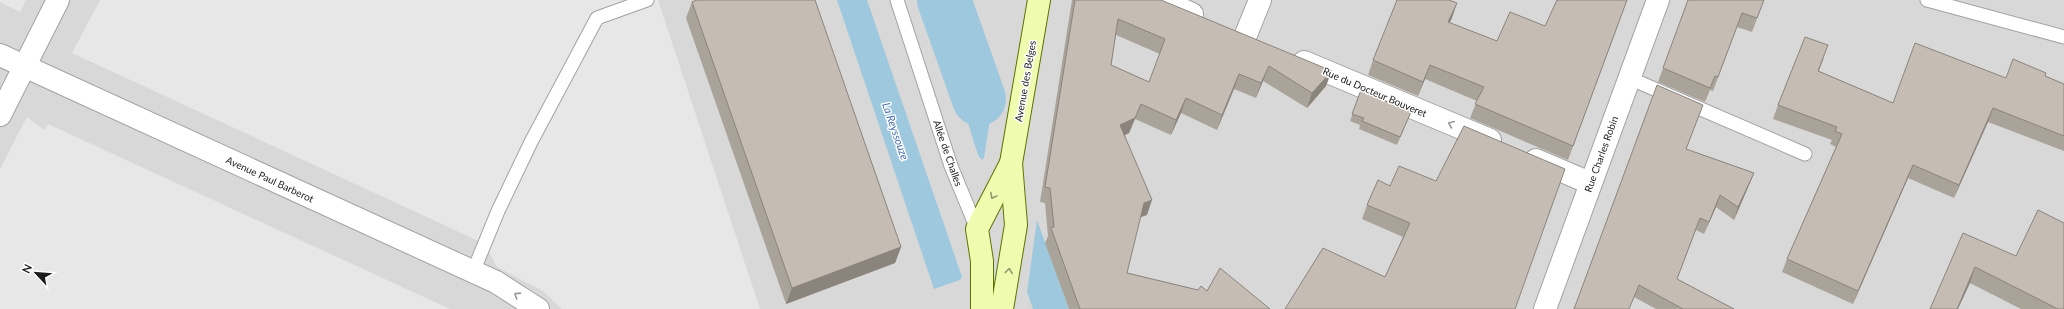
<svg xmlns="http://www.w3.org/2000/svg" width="2064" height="309" font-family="Lato,sans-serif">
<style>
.residential{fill:#d9d8d8}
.parking{fill:#e7e7e7}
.water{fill:#9ec8de}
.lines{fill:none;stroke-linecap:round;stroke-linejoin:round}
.river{stroke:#9ec8de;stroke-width:54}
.service-casing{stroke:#a2a2a2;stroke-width:15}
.minor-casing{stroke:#a2a2a2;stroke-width:24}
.tertiary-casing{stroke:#a2a2a2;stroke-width:24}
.secondary-casing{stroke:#5a7400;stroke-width:24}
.service{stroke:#fff;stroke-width:13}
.minor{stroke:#fff;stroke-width:22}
.tertiary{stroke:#fff;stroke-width:22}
.secondary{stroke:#effcaf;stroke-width:22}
.wall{fill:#a9a39a;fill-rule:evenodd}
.shaded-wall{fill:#8a847d}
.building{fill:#c5bdb3;stroke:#8a847d;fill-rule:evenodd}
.oneway{stroke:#989898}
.oneway2{stroke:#90976c}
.labels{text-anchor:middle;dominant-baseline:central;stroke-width:3;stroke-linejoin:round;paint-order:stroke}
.street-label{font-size:10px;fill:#1b1b1b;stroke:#fff}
.water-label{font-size:11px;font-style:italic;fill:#446dae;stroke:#fff}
</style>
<rect width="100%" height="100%" fill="#edebe0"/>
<rect class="residential" x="0" y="0" width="2064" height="309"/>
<g class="parking">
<path d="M0 0H26L20 12 0 2Z"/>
<path d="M100 0H658L760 309H562L543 291 497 267 485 244 72 53Z"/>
<path d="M27 117 44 130 48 124 450 309H0V169Z"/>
</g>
<g class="water">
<path d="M837 0H867L962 277 960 280 934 289Z"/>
<path d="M928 0H958L978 55 949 65Z"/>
<path d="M983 70 993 100 984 158 982 160 978 155 955 81Z"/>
<path d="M1037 220 1069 309H1033L1027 292Z"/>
</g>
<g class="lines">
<path class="river" d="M944 0 979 99"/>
<g class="service-casing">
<g id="service">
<path d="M897 0 951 166 977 229"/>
<path d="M1927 0 2064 37"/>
<path d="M1629 78 1805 154"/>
<path d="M473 272 498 211 531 142 597 18 647 0"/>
</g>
</g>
<g class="minor-casing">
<g id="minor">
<path d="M1161 0 1192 14"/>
<path d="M1245 37 1260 0"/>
<path d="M0 55 496 282 538 309"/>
<path d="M1304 62 1490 140"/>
<path d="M0 115 58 0"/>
<path d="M1536 160 1590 183"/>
</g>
</g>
<g class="tertiary-casing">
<path id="tertiary" d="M1545 309 1658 0"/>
</g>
<g class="secondary-casing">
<g id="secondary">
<path d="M982 309V261L977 229 1011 163"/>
<path d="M1002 309 1016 225 1011 163 1039 0"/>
</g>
</g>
<use href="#service" class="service"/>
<use href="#minor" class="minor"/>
<use href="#tertiary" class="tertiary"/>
<use href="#secondary" class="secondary"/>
</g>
<g class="wall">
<path d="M1072 0H1161L1326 86 1307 108 1263 81 1256 98 1234 89 1217 130 1181 113 1171 135 1135 119 1129 133 1125 135 1147 215 1140 217 1127 273 1198 290 1207 291 1270 309H1069L1045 243 1048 236 1045 203 1040 202ZM1116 35 1160 54 1149 82 1111 65Z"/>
<path d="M1627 0 1568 160 1470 118 1477 101 1425 79 1418 96 1368 75 1373 60 1452 18 1449 23 1497 41Z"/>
<path d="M1688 0H1764L1752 32 1737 27 1713 91 1710 90 1705 102 1658 82Z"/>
<path d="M692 2 901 247 895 263 786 304 686 18Z"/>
<path d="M1824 58 1819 71 1893 103 2006 78 2045 76 2064 84V151L1988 122 1954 198 1908 178 1853 304 1782 272 1787 259 1836 147 1830 144 1832 140 1773 119 1778 105Z"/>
<path d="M1361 90 1411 112 1397 145 1359 129 1360 125 1350 121Z"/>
<path d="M1703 105 1686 149 1754 173 1749 185 1734 220 1716 207 1704 234 1696 230 1677 279 1734 309H1656L1634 297 1629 309H1574Z"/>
<path d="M1378 180 1515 309 1385 277 1403 237 1362 219 1367 205Z"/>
<path d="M1963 233 2064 309H2021L1970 283Z"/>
</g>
<g class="shaded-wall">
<path d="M1457 3 1452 18 1443 36 1448 22Z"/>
<path d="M1430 65 1425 79 1418 96 1423 82Z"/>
<path d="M1269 66 1263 81 1256 98 1261 83Z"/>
<path d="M1332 71 1326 86 1307 108 1312 93Z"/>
<path d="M1239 74 1234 89 1217 130 1222 115Z"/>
<path d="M1186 98 1181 113 1171 135 1176 120Z"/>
<path d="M1141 104 1129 133 1115 140 1120 125Z"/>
<path d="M1993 108 1988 122 1954 198 1959 185Z"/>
<path d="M1913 165 1908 178 1853 304 1858 291Z"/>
<path d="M1754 173 1749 185 1734 220 1738 207Z"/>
<path d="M1720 195 1716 207 1704 234 1709 222Z"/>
<path d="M1152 200 1147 215 1138 218 1144 203Z"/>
<path d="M901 247 895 263 786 304 792 288Z"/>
<path d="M1975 267 1970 283 1958 309H1957Z"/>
</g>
<g class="building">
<path d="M697 0H815L901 247 792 288 692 2Z"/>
<path d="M1075 0H1161L1332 71 1312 93 1269 66 1261 83 1239 74 1222 115 1186 98 1176 120 1141 104 1135 118 1120 125 1152 200 1144 203 1127 273 1198 290 1201 286 1207 291 1220 268 1270 309H1080L1051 228 1054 227 1050 188 1045 187ZM1118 19 1165 39 1149 82 1111 65Z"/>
<path d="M1397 0H1449L1457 3 1448 22 1497 41 1510 12 1545 26 1557 0H1627L1573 146 1475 104 1484 87 1430 65 1423 82 1373 60Z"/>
<path d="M1688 0H1764L1757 18 1742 13 1718 77 1715 76 1710 88 1663 68Z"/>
<path d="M1805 37 1828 45 1818 71 1893 103 1915 43 2006 78 2013 59 2046 73 2045 76 2064 84V136L1993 108 1959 185 1913 165 1858 291 1787 259 1842 134 1835 131 1837 127 1778 105Z"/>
<path d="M1657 85 1703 105 1686 149 1754 173 1738 207 1720 195 1709 222 1700 218 1677 279 1734 309H1683L1639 285 1629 309H1574Z"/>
<path d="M1361 90 1411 112 1400 137 1362 121 1364 118 1352 114Z"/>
<path d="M1464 126 1565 169 1515 309H1285L1323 248 1385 277 1410 223 1367 205 1378 180 1390 186 1399 166 1436 181Z"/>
<path d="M2038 210 2064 223V309H2058L1975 267 1957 309H1930L1963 233 2016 256Z"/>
</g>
<defs><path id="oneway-chevron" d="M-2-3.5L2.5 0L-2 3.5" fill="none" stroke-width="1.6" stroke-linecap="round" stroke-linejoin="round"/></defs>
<g class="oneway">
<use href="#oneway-chevron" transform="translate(1451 124) rotate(-157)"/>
<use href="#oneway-chevron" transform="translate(517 295) rotate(-147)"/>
</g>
<g class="oneway2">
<use href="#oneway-chevron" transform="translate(993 196) rotate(118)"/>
<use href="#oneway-chevron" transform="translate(1009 271) rotate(-82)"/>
</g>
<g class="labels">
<g class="street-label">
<text transform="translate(1025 81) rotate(-80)">Avenue des Belges</text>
<text transform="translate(1375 92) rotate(23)">Rue du Docteur Bouveret</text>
<text transform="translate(948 153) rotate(71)">Allée de Challes</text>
<text transform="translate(1601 154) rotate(-70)">Rue Charles Robin</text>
<text transform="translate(270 179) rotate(25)">Avenue Paul Barberot</text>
</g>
<g class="water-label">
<text transform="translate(896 131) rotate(71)">La Reyssouze</text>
</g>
</g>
<g transform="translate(36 273) rotate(296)" stroke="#ffffff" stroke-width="3" paint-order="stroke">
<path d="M0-3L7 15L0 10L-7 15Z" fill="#1b1b1b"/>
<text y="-6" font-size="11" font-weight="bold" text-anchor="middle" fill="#1b1b1b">N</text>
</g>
</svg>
